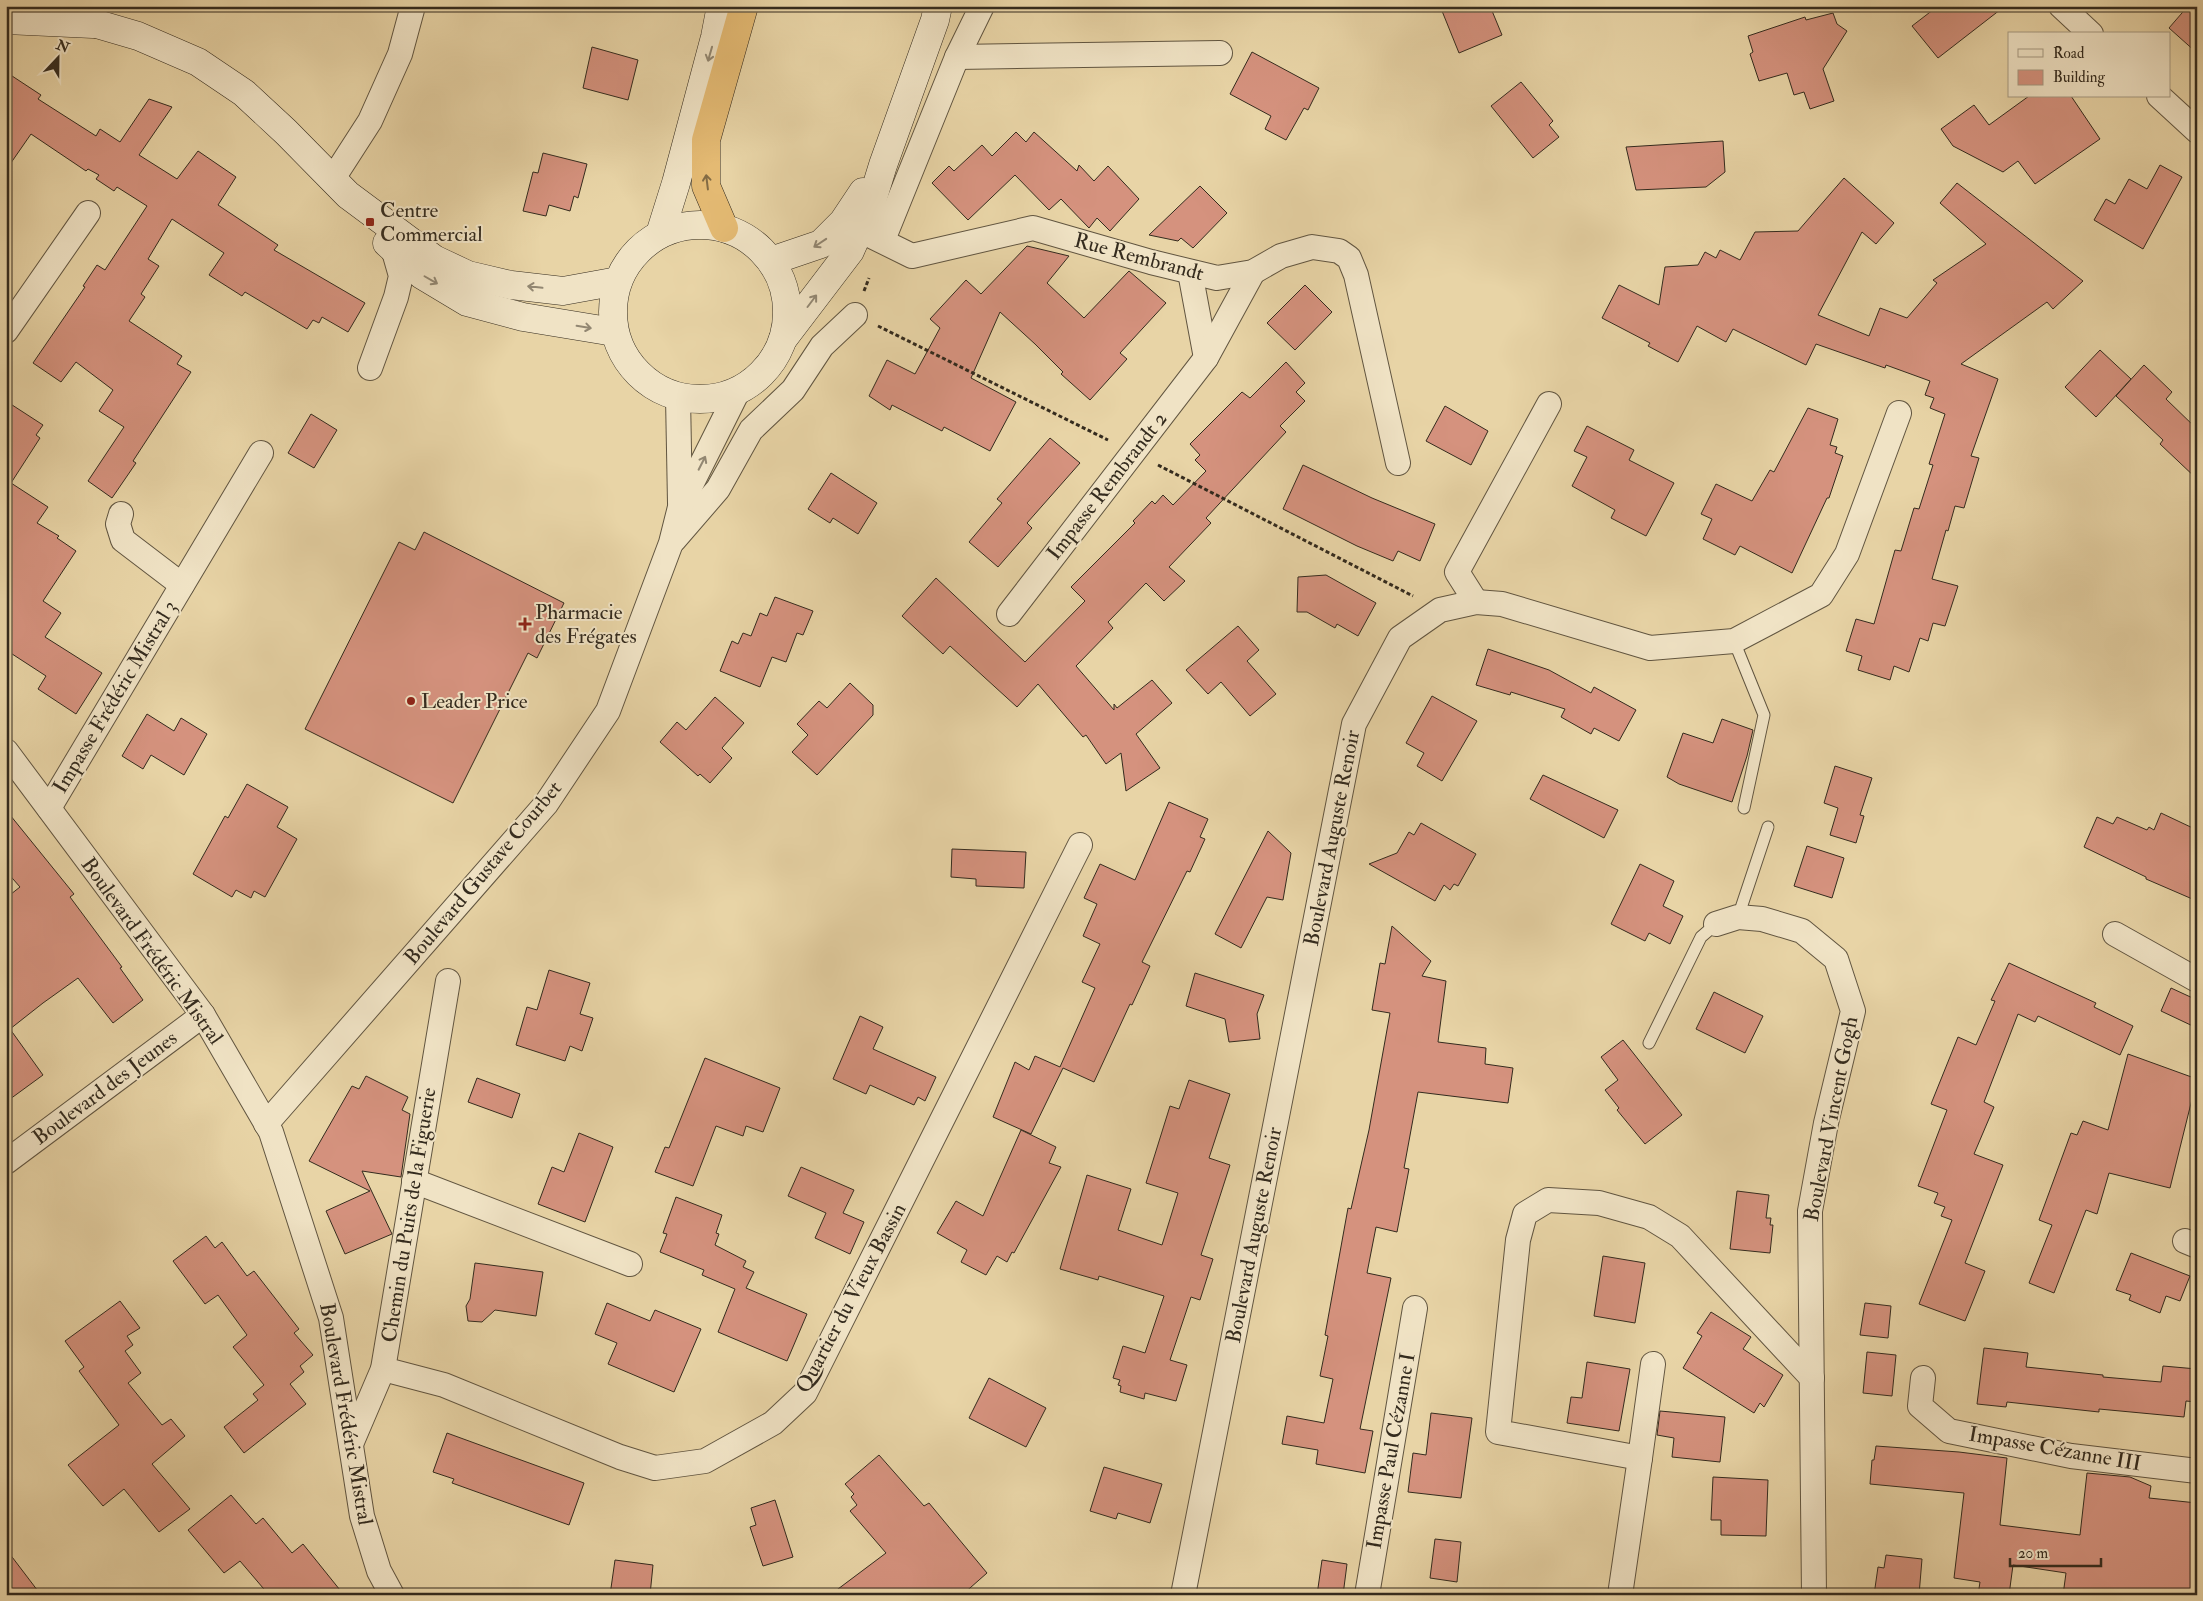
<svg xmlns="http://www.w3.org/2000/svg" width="2203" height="1601" font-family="'IM FELL Double Pica',serif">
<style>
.building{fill:#d5927e;stroke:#342b1e}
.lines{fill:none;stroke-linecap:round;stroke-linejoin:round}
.lane-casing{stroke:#615540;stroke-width:13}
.street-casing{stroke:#615540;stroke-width:26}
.secondary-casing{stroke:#342b1e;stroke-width:29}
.highway-casing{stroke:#342b1e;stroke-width:29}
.path{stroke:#342b1e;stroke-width:3;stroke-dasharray:4 2.5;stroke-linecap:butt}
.lane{stroke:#f0e3c5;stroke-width:11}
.street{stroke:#f0e3c5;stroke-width:24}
.secondary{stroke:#f0e3c5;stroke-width:28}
.highway{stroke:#e4ba73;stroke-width:28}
.oneway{stroke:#928772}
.oneway2{stroke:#836b44}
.poi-dot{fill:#8f2418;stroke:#f0e3c5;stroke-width:2}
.labels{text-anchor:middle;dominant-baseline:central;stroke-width:4;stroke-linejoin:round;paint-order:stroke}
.poi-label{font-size:21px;fill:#342b1e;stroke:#f0e3c5;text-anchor:start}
.street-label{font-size:21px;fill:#342b1e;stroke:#f0e3c5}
</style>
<rect width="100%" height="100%" fill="#e8d4a6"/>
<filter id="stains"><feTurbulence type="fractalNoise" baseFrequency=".004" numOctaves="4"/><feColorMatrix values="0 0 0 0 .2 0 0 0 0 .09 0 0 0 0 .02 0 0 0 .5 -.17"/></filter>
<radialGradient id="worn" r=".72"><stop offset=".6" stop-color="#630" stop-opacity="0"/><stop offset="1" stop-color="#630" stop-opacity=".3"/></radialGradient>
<g class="building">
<path d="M1440 6H1490L1502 35 1459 53Z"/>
<path d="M1938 6H2005L1938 58 1912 26Z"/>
<path d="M2188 6H2197V53L2169 28Z"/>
<path d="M1833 13 1837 24 1847 31 1823 69 1834 101 1810 109 1804 92 1794 95 1787 73 1759 81 1750 54 1753 52 1748 36 1805 17 1806 20Z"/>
<path d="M592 47 638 60 628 100 583 88Z"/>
<path d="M1252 52 1319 88 1308 110 1304 108 1286 140 1265 129 1271 116 1230 94Z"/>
<path d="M6 72 41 95 38 99 96 136 100 129 120 142 149 99 172 107 139 155 177 179 198 151 236 177 218 205 278 245 274 250 365 303 348 332 322 317 319 323 313 320 307 329 245 292 242 296 209 275 224 253 172 219 148 259 159 266 141 294 145 297 129 321 182 356 177 364 191 372 133 461 136 463 112 498 88 481 124 427 99 411 113 390 76 362 61 382 33 363 85 287 83 286 97 265 105 270 147 206 117 187 114 191 96 179 99 175 88 169 86 171 31 134 6 170Z"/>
<path d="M1521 82 1553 121 1549 125 1559 137 1533 158 1491 106Z"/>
<path d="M2029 96H2071L2100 139 2035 184 2018 161 2003 172 1953 146 1941 129 1974 105 1989 125Z"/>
<path d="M1016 132 1026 142 1034 132 1077 171 1079 165 1094 181 1108 166 1139 199 1110 231 1097 218 1089 228 1061 199 1049 210 1015 175 968 220 932 183 949 166 954 171 982 145 992 156Z"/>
<path d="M1723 141 1725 172 1706 187 1636 190 1626 147Z"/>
<path d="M543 153 587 164 578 198 574 196 570 211 549 205 546 216 523 211 533 172 538 173Z"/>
<path d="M2160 165 2182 177 2143 249 2094 220 2106 199 2115 204 2129 179 2147 189Z"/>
<path d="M1844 178 1894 223 1876 244 1862 232 1818 315 1869 336 1880 308 1907 318 1937 283 1933 280 1986 244 1940 203 1957 183 2083 281 2053 309 2047 302 1961 364 1998 379 1971 456 1979 458 1964 508 1955 506 1948 531 1946 530 1932 579 1958 586 1945 626 1933 623 1928 641 1920 638 1909 672 1894 666 1890 680 1858 670 1862 656 1846 651 1856 619 1874 624 1895 550 1901 551 1914 508 1919 509 1933 465 1929 464 1945 414 1930 408 1934 398 1925 395 1930 381 1886 365 1885 368 1816 344 1806 365 1733 329 1726 342 1697 326 1678 362 1648 346 1650 343 1602 318 1619 285 1659 305 1665 267 1698 265 1705 252 1716 258 1720 250 1740 260 1755 232 1798 231Z"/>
<path d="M1200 186 1227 213 1193 248 1181 238 1178 241 1149 235Z"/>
<path d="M1027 246 1069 256 1047 283 1084 318 1129 271 1166 303 1120 353 1127 359 1090 400 1061 374 1063 372 1035 344 1000 312 971 378 1016 402 990 451 944 427 942 431 892 405 890 410 869 396 887 360 915 374 940 328 930 319 966 280 981 294Z"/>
<path d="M1305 285 1332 312 1295 350 1267 323Z"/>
<path d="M2100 350 2131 379 2096 417 2065 387Z"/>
<path d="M1286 362 1305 383 1296 392 1305 401 1280 426 1286 432 1206 518 1211 523 1169 567 1185 581 1164 601 1146 583 1108 622 1113 628 1076 666 1114 710V704L1117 708 1152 680 1172 703 1136 734 1160 768 1126 791 1121 753 1106 764 1086 735 1083 737 1038 684 1017 707 950 646 943 654 902 616 936 578 1025 662 1085 601 1071 587 1135 523 1133 521 1152 501 1155 504 1163 495 1173 505 1206 471 1195 460 1200 455 1190 444 1242 392 1250 398Z"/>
<path d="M2144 365 2172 392 2166 399 2197 429V479L2160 444 2163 440 2116 396Z"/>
<path d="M6 401 43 425 36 435 40 438 11 483 48 507 37 523 59 536 57 538 76 551 43 601 61 613 45 637 102 673 76 714 38 689 46 676 6 650Z"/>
<path d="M1445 406 1488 431 1471 465 1426 441Z"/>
<path d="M1808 408 1838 419 1830 445 1837 447 1835 453 1843 456 1829 498H1827L1792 573 1740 546 1735 555 1703 539 1712 519 1701 514 1716 484 1752 501 1770 470 1774 472Z"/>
<path d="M311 414 337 430 314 468 288 453Z"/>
<path d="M1587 426 1634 450 1629 460 1674 483 1646 536 1611 518 1615 510 1572 486 1587 457 1574 451Z"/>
<path d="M1050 438 1080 463 1027 523 1032 528 998 567 969 542 1002 503 997 499Z"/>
<path d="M1303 465 1372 498 1435 524 1420 561 1398 551 1393 561 1357 546 1283 509Z"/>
<path d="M831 473 877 503 858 534 833 518 830 523 808 509Z"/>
<path d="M424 532 564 603 537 658 528 653 453 803 305 729 399 542 415 550Z"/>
<path d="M1326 575 1376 603 1358 636 1337 624 1335 628 1307 612H1297L1298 577Z"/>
<path d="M775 597 813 611 803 635 797 633 786 662 772 657 760 687 720 671 732 641 738 644 743 633 751 636 760 613 767 616Z"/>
<path d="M1238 626 1259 650 1247 661 1276 694 1250 716 1221 682 1208 694 1186 670Z"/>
<path d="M1488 649 1549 670 1591 693 1594 687 1636 710 1619 741 1594 728 1591 734 1561 717 1565 709 1511 692 1510 695 1476 685Z"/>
<path d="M850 683 873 705V715L817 775 792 752 808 735 797 724 819 701 827 708Z"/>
<path d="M1432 696 1477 721 1442 781 1417 766 1424 753 1406 743Z"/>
<path d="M715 697 744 723 722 748 732 758 710 783 700 774 698 776 660 742 677 722 686 730Z"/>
<path d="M147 714 174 731 181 718 207 734 184 775 151 755 143 769 122 756Z"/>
<path d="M1722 719 1753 730 1747 756 1732 802 1679 784 1667 777 1683 733 1713 743Z"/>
<path d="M1835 766 1872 778 1860 815 1864 816 1856 843 1830 835 1838 808 1824 803Z"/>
<path d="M1543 775 1618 810 1604 838 1530 799Z"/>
<path d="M247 784 288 807 277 827 297 839 265 897 254 891 251 898 236 890 232 897 193 874 225 816 228 818Z"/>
<path d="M1169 802 1208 819 1200 837 1205 839 1190 872 1187 871 1142 962 1150 966 1132 1005 1130 1004 1094 1082 1063 1068 1031 1134 993 1117 1015 1062 1029 1070 1035 1056 1060 1067 1095 988 1082 982 1100 944 1083 936 1097 904 1084 898 1100 864 1135 880Z"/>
<path d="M6 810 74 894 70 897 122 967 120 968 143 1000 113 1023 78 978 43 1003 10 1029 43 1075 6 1102V898L20 887 6 871Z"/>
<path d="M2161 813 2197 830V901L2146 879V877L2084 847 2097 817 2113 824 2117 817 2147 830 2149 827 2154 830Z"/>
<path d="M1421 823 1476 854 1458 886 1454 884 1450 890 1444 885 1435 901 1369 864 1397 853 1409 832 1414 835Z"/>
<path d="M1268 831 1291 853 1283 900 1267 897 1241 948 1215 934Z"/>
<path d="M1807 846 1844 858 1832 898 1794 886Z"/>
<path d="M952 849 1026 852 1024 888 976 886V879L951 877Z"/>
<path d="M1640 864 1674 881 1663 906 1683 916 1670 944 1649 933 1645 941 1611 924Z"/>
<path d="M1392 926 1431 961 1422 976 1446 981 1438 1042 1486 1048 1485 1064 1513 1068 1508 1103 1418 1092 1404 1168 1409 1169 1397 1232 1376 1227 1367 1273 1391 1278 1360 1429 1373 1431 1365 1473 1316 1464 1318 1450 1282 1444 1287 1416 1324 1423 1333 1379 1320 1376 1328 1336 1325 1335 1348 1208 1351 1209 1369 1130 1390 1013 1372 1010 1380 963 1385 964Z"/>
<path d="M2009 963 2096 1003 2094 1007 2133 1026 2120 1055 2038 1016 2035 1022 2018 1014 1984 1102 1994 1107 1974 1154 2003 1165 1965 1263 1985 1271 1965 1321 1919 1304 1952 1220 1941 1216 1945 1207 1934 1203 1938 1193 1918 1186 1947 1110 1931 1104 1958 1037 1976 1045 1995 1001 1991 1000Z"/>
<path d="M549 970 590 983 580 1014 593 1018 582 1051 570 1046 565 1061 516 1045 527 1007 537 1010Z"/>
<path d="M1195 973 1264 995 1257 1014 1260 1039 1229 1042 1225 1019 1186 1006Z"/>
<path d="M2171 988 2197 1000V1028L2161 1011Z"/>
<path d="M1714 992 1763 1016 1745 1053 1696 1029Z"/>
<path d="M860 1016 883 1027 873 1049 936 1077 925 1101 918 1097 914 1105 870 1085 866 1094 833 1079Z"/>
<path d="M1623 1040 1682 1115 1645 1144 1617 1110 1619 1108 1605 1090 1618 1080 1601 1057Z"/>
<path d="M2128 1054 2197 1079 2170 1188 2109 1173 2097 1214 2086 1210 2054 1293 2029 1283 2052 1225 2039 1220 2071 1133 2077 1135 2083 1121 2108 1130Z"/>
<path d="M705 1058 780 1088 763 1132 746 1126 743 1136 716 1126 693 1186 655 1172 665 1147 669 1148Z"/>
<path d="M366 1076 408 1097 402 1110 410 1114 401 1177 362 1171 392 1234 345 1254 326 1211 370 1191 309 1161 352 1086 359 1089Z"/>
<path d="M477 1078 520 1094 512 1118 468 1102Z"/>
<path d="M1189 1080 1230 1094 1209 1158 1230 1165 1201 1255 1213 1259 1200 1300 1191 1297 1170 1360 1187 1365 1176 1401 1145 1393 1144 1399 1120 1392 1121 1386 1118 1385 1120 1380 1113 1378 1123 1346 1145 1353 1164 1296 1099 1276 1098 1280 1060 1269 1087 1175 1131 1189 1118 1230 1162 1245 1178 1193 1146 1183 1170 1106 1179 1109Z"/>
<path d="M1021 1130 1056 1147 1049 1163 1061 1167 1014 1253 1012 1252 1007 1262 997 1256 986 1275 961 1262 967 1250 937 1233 956 1201 983 1216Z"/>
<path d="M579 1133 613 1147 585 1222 538 1204 552 1167 564 1172Z"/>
<path d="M801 1167 854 1190 843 1213 864 1222 850 1254 815 1238 826 1213 788 1196Z"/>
<path d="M1737 1191 1769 1195 1766 1218H1771L1770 1225H1773L1770 1253 1730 1249Z"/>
<path d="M676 1197 722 1215 716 1233 719 1234 715 1245 746 1261 743 1267 754 1272 746 1288 807 1314 787 1361 718 1332 735 1289 702 1275 704 1270 660 1252 667 1234 663 1233Z"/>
<path d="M206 1236 215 1248 222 1242 247 1276 254 1271 299 1329 294 1333 313 1355 300 1366 304 1372 290 1384 306 1404 244 1453 224 1427 258 1400 253 1394 264 1385 233 1347 247 1335 218 1295 205 1304 173 1261Z"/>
<path d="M2131 1253 2190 1276 2180 1301 2166 1296 2160 1313 2129 1300 2131 1295 2116 1290Z"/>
<path d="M1603 1256 1645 1263 1635 1323 1594 1316Z"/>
<path d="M475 1263 543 1272 536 1316 495 1310 482 1322 468 1321 466 1306 470 1299Z"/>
<path d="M120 1301 140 1328 127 1336 133 1345 125 1351 141 1373 128 1383 162 1425 171 1419 185 1436 152 1464 190 1509 159 1532 124 1489 103 1506 68 1465 119 1425 79 1371 84 1367 65 1341Z"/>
<path d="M607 1303 650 1321 655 1310 701 1329 674 1392 608 1364 617 1343 595 1334Z"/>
<path d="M1865 1303 1891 1306 1888 1338 1860 1335Z"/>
<path d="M1711 1312 1751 1337 1743 1349 1783 1375 1764 1407 1760 1403 1754 1413 1683 1368 1702 1336 1697 1333Z"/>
<path d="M1984 1348 2028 1353 2026 1367 2103 1375V1377L2161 1382 2163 1366 2197 1369V1402L2186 1401 2184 1417 2099 1409V1412L2007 1402 2006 1407 1977 1404Z"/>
<path d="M1867 1352 1896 1355 1892 1396 1863 1393Z"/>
<path d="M1587 1362 1630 1369 1619 1431 1567 1423 1571 1397 1582 1398Z"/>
<path d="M989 1378 1046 1408 1026 1447 969 1418Z"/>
<path d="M1660 1411 1725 1417 1720 1462 1672 1457 1674 1438 1657 1435Z"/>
<path d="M1431 1413 1472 1418 1461 1498 1408 1492 1413 1453 1426 1455Z"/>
<path d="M447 1433 584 1483 569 1525 452 1483 454 1479 433 1472Z"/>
<path d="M1876 1446 1959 1452 2007 1458 2000 1525 2080 1535 2087 1473 2130 1477 2151 1486 2149 1498 2197 1503V1554L2191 1595H2063L2066 1573 2013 1565 2009 1595H1978L1980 1582 1954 1578 1964 1493 1870 1484 1872 1460H1874Z"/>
<path d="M879 1455 924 1506 929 1503 987 1573 962 1595H830L886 1553 850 1511 857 1505 851 1497 854 1494 845 1484Z"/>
<path d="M1104 1467 1162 1484 1150 1523 1118 1513 1116 1519 1090 1511Z"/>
<path d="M1713 1477 1768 1480 1766 1536 1721 1535V1520H1711Z"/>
<path d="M231 1495 256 1524 263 1518 292 1553 303 1544 344 1595H269L240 1561 224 1573 188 1530Z"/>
<path d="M775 1500 793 1557 763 1566 750 1527 756 1525 751 1508Z"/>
<path d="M1435 1539 1461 1542 1457 1582 1430 1578Z"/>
<path d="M6 1549 41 1595H6Z"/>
<path d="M1886 1555 1922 1559 1919 1595H1874L1878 1567 1884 1568Z"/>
<path d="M615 1560 653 1565 650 1595H610Z"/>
<path d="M1322 1560 1347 1564 1343 1595H1317Z"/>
</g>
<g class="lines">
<g class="lane-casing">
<g id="lane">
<path d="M1734 641 1764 715 1744 808"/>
<path d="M1738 917 1768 827"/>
<path d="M1649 1043 1701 937 1716 924"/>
</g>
</g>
<g class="street-casing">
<g id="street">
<path d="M2061 6 2091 34"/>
<path d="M957 57 1220 53"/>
<path d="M2159 96 2197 131"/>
<path d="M332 180 370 121 400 54 413 6"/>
<path d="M843 222 912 256 1033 228 1151 262 1217 278 1253 272 1281 256 1312 247 1339 251 1349 258 1356 275 1398 463"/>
<path d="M883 240 957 57 982 6"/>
<path d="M1190 272 1206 358"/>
<path d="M6 331 88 213"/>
<path d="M370 368 396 297 401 276 393 248"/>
<path d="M678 397 680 503"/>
<path d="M121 514 118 524 123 540 182 585"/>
<path d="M674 540 718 489 751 430 793 390 822 346 855 315"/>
<path d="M1476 602 1457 572 1549 404"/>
<path d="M1009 614 1206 358 1253 272"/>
<path d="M6 751 203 1015 271 1132 331 1318 362 1516 379 1571 392 1595"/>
<path d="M49 808 261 453"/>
<path d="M1716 924 1738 917 1762 919 1802 931 1836 959 1853 1011 1826 1123 1810 1211 1814 1595"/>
<path d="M2115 934 2197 980"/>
<path d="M266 1124 546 804 608 711 671 543 680 507 738 391"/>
<path d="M6 1162 203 1015"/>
<path d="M414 1181 630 1264"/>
<path d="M2185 1241 2197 1246"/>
<path d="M1653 1364 1640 1458 1498 1432 1518 1240 1525 1214 1548 1200 1599 1203 1649 1217 1680 1236 1812 1378"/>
<path d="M383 1369 444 1385 620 1457 655 1468 705 1461 773 1423 805 1393 1080 845"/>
<path d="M1923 1378 1920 1406 1949 1431 2071 1456 2197 1471"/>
<path d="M351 1444 383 1369 448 981"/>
<path d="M1183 1595 1354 724 1400 638 1440 610 1476 602 1502 604 1650 648 1734 641 1821 595 1847 554 1899 413"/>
<path d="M1367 1595 1415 1308"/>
<path d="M1620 1595 1640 1458"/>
</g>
</g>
<g class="secondary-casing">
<g id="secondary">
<path d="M66 6 97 24 138 36 198 62 244 93 286 132 348 195 434 259 468 275 511 285 563 291 618 281"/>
<path d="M6 20 93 24"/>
<circle cx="700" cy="312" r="87"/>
<path d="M660 234 676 183 715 37 721 6"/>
<path d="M387 243 422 275 467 302 523 317 614 332"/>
<path d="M771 261 821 244 843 222 863 192"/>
<path d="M783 339 850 251 871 204 883 165 935 20 938 6"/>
</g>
</g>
<g class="highway-casing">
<path id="highway" d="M724 228 706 186V140L744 6"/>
</g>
<g class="path">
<path d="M864 291 869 278"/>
<path d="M878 326 1108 440"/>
<path d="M1158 465 1413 596"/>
</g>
<use href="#lane" class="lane"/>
<use href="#street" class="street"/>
<use href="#secondary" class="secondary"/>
<use href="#highway" class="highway"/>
</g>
<defs><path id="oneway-shaft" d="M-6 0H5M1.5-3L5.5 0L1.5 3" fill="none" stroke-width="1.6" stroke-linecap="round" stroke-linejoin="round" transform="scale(1.25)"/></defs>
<g class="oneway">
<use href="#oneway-shaft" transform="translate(710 54) rotate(106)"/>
<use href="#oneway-shaft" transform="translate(820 243) rotate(146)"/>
<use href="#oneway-shaft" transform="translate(431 280) rotate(30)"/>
<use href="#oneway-shaft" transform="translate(535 287) rotate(-174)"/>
<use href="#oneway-shaft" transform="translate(812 301) rotate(-53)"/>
<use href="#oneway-shaft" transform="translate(584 327) rotate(9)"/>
<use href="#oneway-shaft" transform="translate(702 463) rotate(-63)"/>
</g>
<use class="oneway2" href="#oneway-shaft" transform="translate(707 182) rotate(-97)"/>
<g class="poi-dot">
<rect x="365" y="217" width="10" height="10" rx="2.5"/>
<path d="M522.5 616.5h5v5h5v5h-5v5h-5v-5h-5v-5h5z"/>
<circle cx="411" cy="701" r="5"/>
</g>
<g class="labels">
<g class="poi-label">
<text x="380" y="210">Centre<tspan x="380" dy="24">Commercial</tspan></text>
<text x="535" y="612">Pharmacie<tspan x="535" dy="24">des Frégates</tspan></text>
<text x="421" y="701">Leader Price</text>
</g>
<g class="street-label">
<text transform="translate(1139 257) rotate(15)">Rue Rembrandt</text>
<text transform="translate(1107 486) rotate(-52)">Impasse Rembrandt 2</text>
<text transform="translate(115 697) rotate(-59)">Impasse Frédéric Mistral 3</text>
<text transform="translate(1332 838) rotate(-79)">Boulevard Auguste Renoir</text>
<text transform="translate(483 873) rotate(-50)">Boulevard Gustave Courbet</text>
<text transform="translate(152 951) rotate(54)">Boulevard Frédéric Mistral</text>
<text transform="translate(105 1088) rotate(-37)">Boulevard des Jeunes</text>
<text transform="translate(1831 1119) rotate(-79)">Boulevard Vincent Gogh</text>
<text transform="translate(409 1215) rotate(-81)">Chemin du Puits de la Figuerie</text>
<text transform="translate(1254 1235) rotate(-79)">Boulevard Auguste Renoir</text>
<text transform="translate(851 1298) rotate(-62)">Quartier du Vieux Bassin</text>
<text transform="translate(346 1414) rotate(80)">Boulevard Frédéric Mistral</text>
<text transform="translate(2055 1449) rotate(10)">Impasse Cézanne III</text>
<text transform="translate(1391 1451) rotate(-80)">Impasse Paul Cézanne I</text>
</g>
</g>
<rect width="2203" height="1601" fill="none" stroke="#e8d4a6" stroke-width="25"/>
<rect x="8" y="8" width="2188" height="1586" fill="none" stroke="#342b1e" stroke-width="2.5"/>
<rect x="12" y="12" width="2178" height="1576" fill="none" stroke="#342b1e"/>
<rect x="2008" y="32" width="162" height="65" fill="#f0e3c5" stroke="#a59982"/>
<rect x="2018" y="49" width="25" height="8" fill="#f0e3c5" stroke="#a59982"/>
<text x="2053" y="58" font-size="15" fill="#342b1e">Road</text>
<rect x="2018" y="70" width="25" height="15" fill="#d5927e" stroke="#a59982"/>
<text x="2053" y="82" font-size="15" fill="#342b1e">Building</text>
<g transform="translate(58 58) rotate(22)" stroke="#f0e3c5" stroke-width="4" paint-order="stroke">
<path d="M0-4L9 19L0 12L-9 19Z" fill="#342b1e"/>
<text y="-8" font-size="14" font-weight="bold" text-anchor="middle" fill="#342b1e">N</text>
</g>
<path d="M2010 1558v8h91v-8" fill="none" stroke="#342b1e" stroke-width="2.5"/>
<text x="2018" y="1558" font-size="15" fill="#342b1e" stroke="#f0e3c5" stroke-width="4" paint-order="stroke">20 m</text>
<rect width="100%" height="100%" filter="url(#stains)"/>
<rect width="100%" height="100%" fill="url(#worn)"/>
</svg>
